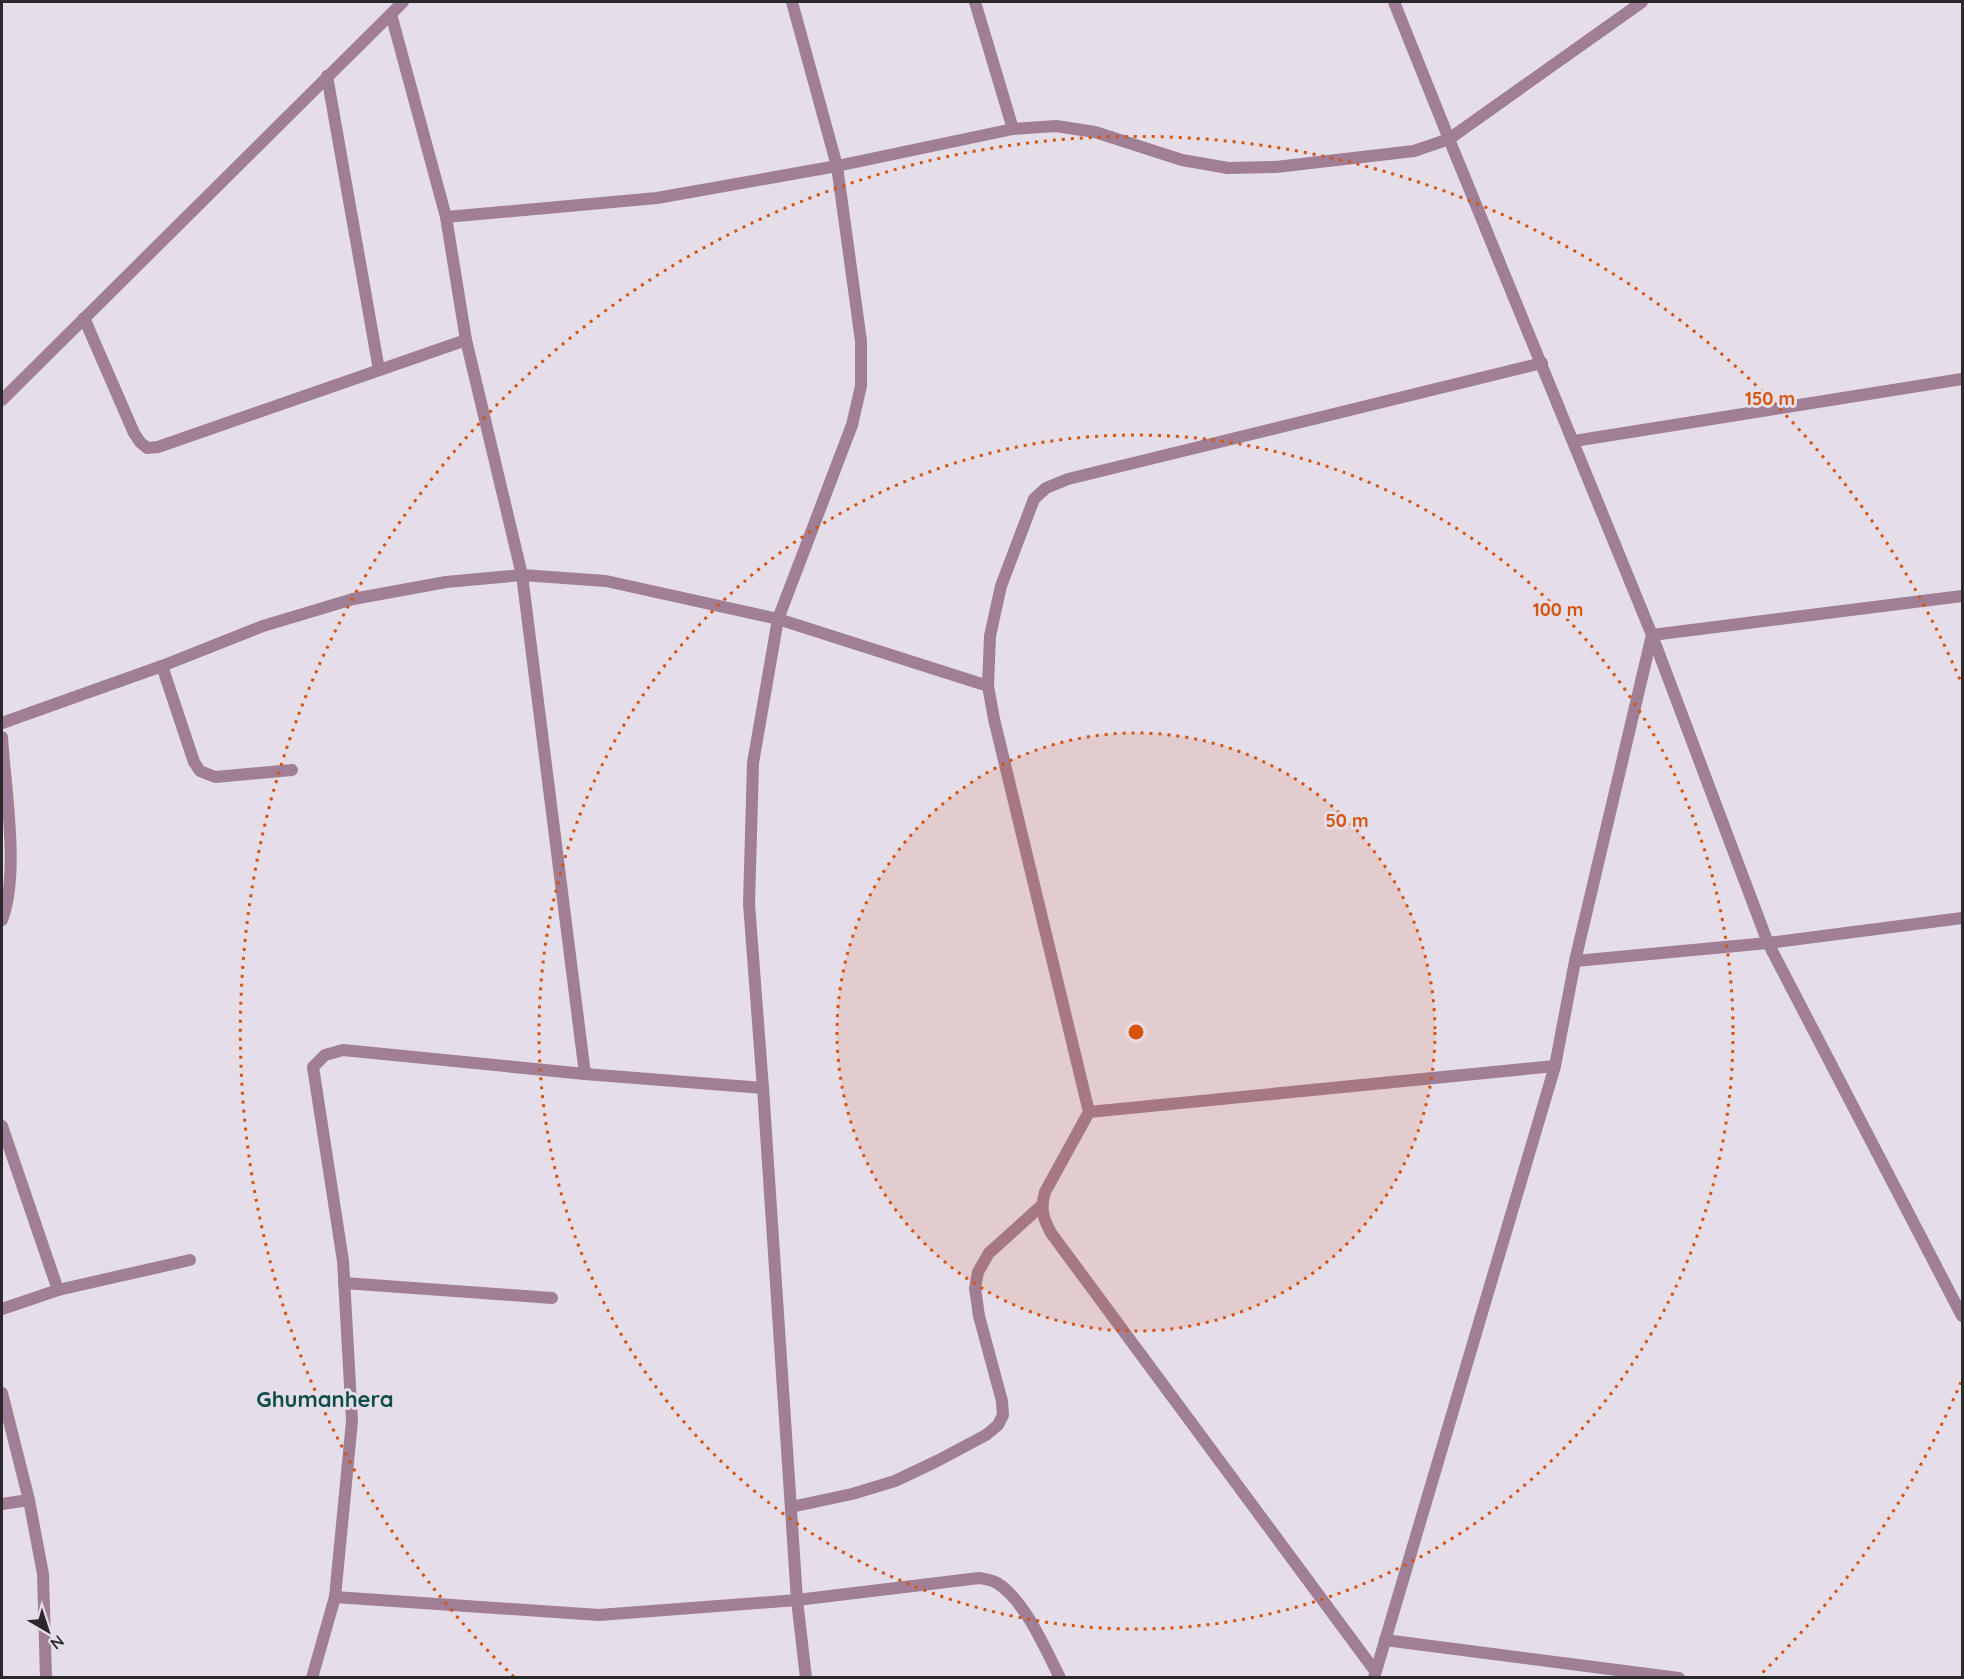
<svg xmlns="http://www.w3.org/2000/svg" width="1964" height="1679" font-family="Quicksand,sans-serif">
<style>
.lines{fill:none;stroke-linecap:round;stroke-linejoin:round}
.minor{stroke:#a07e95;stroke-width:12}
.ring{fill:none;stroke:#d5540f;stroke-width:3;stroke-dasharray:3 6}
.labels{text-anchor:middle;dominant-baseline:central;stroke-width:6;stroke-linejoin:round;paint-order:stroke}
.quarter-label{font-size:22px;font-weight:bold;fill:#0e4d4b;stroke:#e5dde8}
.centre{fill:#d5540f;stroke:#e5dde8;stroke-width:3}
.ring-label{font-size:18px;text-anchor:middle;font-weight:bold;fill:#d5540f;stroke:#e5dde8;stroke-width:6;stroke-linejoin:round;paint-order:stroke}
</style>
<rect width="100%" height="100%" fill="#e5dde8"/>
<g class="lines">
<g class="minor">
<path d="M975 2 1013 129"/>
<path d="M1394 2 1449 139 1642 2"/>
<path d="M391 14 446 217 466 340 522 575 585 1074"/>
<path d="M327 76 379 370"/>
<path d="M446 217 657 198 837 166 1013 129 1056 126 1095 132 1182 160 1228 168 1276 167 1414 151 1449 139 1652 635 1575 961 1555 1066 1374 1678"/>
<path d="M84 318 134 433 140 442 147 448 158 447 466 340"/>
<path d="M2 400 403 2"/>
<path d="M1574 441 1962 379"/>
<path d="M1962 596 1652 635 1768 943 1962 1316"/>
<path d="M162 666 194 762 200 771 215 777 292 770"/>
<path d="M2 723 162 666 263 626 353 599 446 582 522 575 606 581 778 619 852 425 861 386V341L837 166 792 2"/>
<path d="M2 737C5 787 20 874 2 920"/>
<path d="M1575 961 1768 943 1962 918"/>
<path d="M763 1088 797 1600 806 1678"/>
<path d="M1089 1112 1555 1066"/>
<path d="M2 1126 58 1290 2 1309"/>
<path d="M344 1283 552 1298"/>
<path d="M58 1290 190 1260"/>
<path d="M2 1393 29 1500 43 1574 46 1678"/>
<path d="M2 1504 29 1500"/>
<path d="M791 1507 852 1494 895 1481 937 1461 986 1435 998 1425 1003 1415 1002 1401 979 1316 975 1288 978 1272 989 1253 1041 1206"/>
<path d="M335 1597 599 1615 797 1600 979 1578C985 1579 992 1580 997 1583 1024 1599 1046 1650 1060 1678"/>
<path d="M1385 1640 1679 1678"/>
<path d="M1375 1671 1051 1233C1043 1218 1040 1209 1045 1192L1089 1112 994 719 988 686 990 636 1001 586 1034 499 1046 488 1068 479 1542 363"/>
<path d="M312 1678 335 1597 352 1421 343 1261 313 1067 325 1055 343 1050 585 1074 763 1088 749 904 753 763 778 619 988 686"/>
</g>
</g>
<circle cx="1136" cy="1032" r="299" fill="#d5540f" fill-opacity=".12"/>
<g class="ring">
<circle cx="1136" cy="1032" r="299"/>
<circle cx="1136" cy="1032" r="597"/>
<path d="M1961 1382A896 896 0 0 1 1758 1677M514 1677A896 896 0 1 1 1961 682"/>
</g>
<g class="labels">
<g class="quarter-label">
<text x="325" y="1399">Ghumanhera</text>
</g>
</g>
<circle cx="1136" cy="1032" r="9" class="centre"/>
<g class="ring-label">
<text x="1770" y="405">150 m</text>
<text x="1558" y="616">100 m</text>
<text x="1347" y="827">50 m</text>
</g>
<rect width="1964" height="1679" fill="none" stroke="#2b282c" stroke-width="6"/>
<g transform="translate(48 1631) rotate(141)" stroke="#e5dde8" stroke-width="4.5" paint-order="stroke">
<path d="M0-4.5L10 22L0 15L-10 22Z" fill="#2b282c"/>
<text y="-9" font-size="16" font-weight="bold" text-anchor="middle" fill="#2b282c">N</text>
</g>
</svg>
